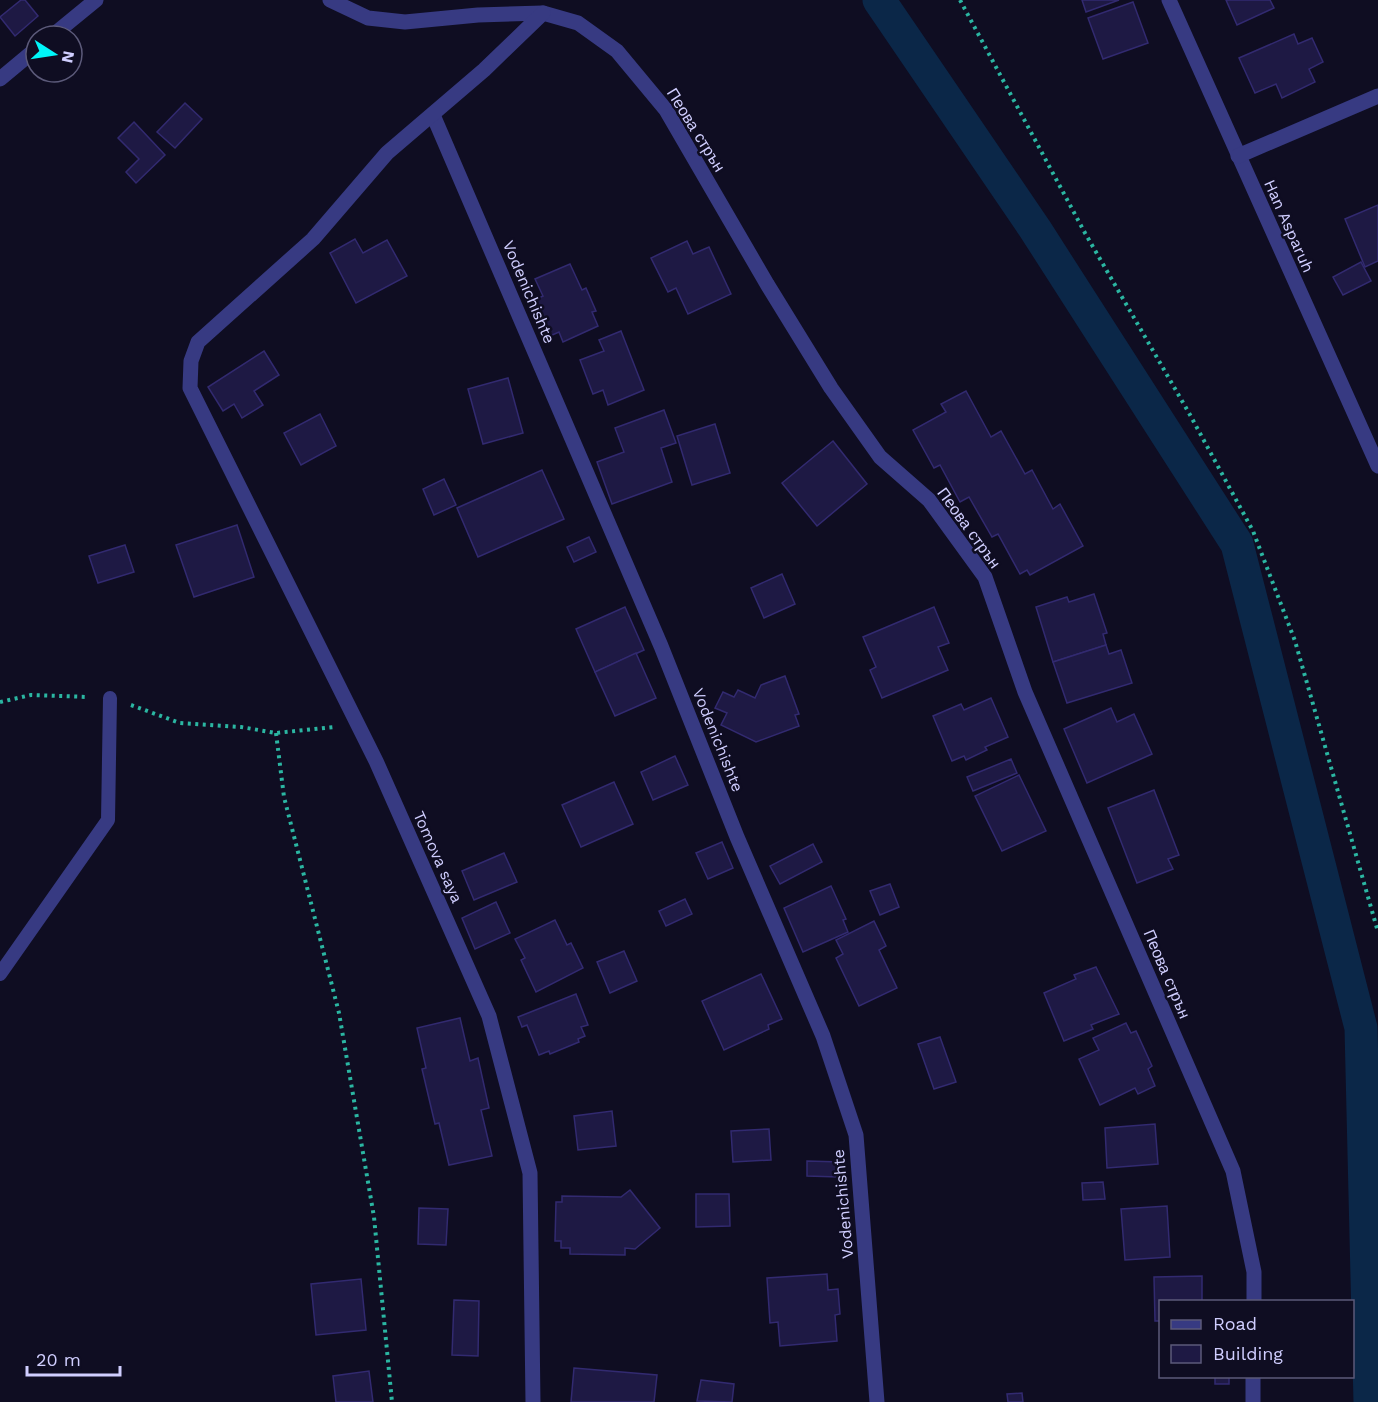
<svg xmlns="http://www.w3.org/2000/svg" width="1378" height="1402" font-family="'Work Sans',sans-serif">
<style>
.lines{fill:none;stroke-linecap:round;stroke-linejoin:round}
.canal{stroke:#0b2748;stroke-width:33}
.building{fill:#1e1944;stroke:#322a70;stroke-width:1.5}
.path{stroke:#2bb6a2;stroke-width:4;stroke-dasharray:3 4.5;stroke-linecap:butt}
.lane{stroke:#373a82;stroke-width:14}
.street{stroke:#373a82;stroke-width:15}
.labels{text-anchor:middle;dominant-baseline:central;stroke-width:5;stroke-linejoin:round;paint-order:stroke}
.street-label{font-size:16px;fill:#d0ceff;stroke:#0f0d22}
</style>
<rect width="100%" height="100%" fill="#0f0d22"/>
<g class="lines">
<path class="canal" d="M879 0 1035 229 1237 544 1361 1028 1370 1402"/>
</g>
<g class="building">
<path d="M21 0H25L38 16 15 36 0 17Z"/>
<path d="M1082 0H1119L1086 12Z"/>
<path d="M1226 0H1270L1274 8 1237 25Z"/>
<path d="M1133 2 1148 43 1103 59 1088 18Z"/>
<path d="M1294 34 1298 44 1312 38 1323 62 1309 69 1315 82 1282 98 1276 84 1255 93 1239 58Z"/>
<path d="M185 103 202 119 175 148 157 132Z"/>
<path d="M134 122 165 155 136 183 126 172 139 159 118 138Z"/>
<path d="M1378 205V261L1365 267 1345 219Z"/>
<path d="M355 239 363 253 387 240 407 276 356 303 330 253Z"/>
<path d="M687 241 693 254 709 247 731 294 688 314 676 288 668 292 651 258Z"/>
<path d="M1361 262 1371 281 1343 295 1333 277Z"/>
<path d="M570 264 582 290 586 288 596 311 592 312 598 326 563 342 559 332 543 339 527 303 543 296 535 279Z"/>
<path d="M621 331 644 390 608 405 603 390 593 394 580 360 604 351 599 340Z"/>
<path d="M264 351 279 375 254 391 263 405 242 418 234 404 223 411 208 387Z"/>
<path d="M508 378 523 433 483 444 468 389Z"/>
<path d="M966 391 991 437 1001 431 1025 474 1032 470 1053 509 1060 504 1083 546 1030 575 1027 570 1020 574 998 534 992 537 969 497 960 502 940 465 934 468 913 430 946 412 941 404Z"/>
<path d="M664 410 676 443 661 448 672 482 612 504 597 462 624 452 615 428Z"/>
<path d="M320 414 336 446 301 465 284 433Z"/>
<path d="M715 424 730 473 692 485 677 436Z"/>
<path d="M833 441 867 484 817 526 782 483Z"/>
<path d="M542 470 564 519 478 557 457 508Z"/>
<path d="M444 479 456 505 434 515 423 489Z"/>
<path d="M237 525 254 577 194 597 176 545Z"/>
<path d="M589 537 596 552 574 562 567 547Z"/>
<path d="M125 545 134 572 98 583 89 556Z"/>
<path d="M782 574 795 604 764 618 751 588Z"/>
<path d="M1094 594 1107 633 1103 634 1106 645 1053 662 1036 607 1067 597 1069 602Z"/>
<path d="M625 607 644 650 595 672 576 629Z"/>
<path d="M934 607 949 643 938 647 948 670 882 698 870 670 876 667 863 637Z"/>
<path d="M1106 645 1109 654 1121 650 1132 683 1067 703 1053 662Z"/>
<path d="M636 653 656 698 615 716 595 672Z"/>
<path d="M785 676 799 714 795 715 799 726 756 742 721 725 727 713 715 708 723 692 734 697 738 690 755 698 761 685Z"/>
<path d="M991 698 1008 737 985 747 987 750 966 760 964 756 952 761 933 716 961 704 964 710Z"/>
<path d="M1111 708 1117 722 1134 714 1152 754 1087 783 1064 729Z"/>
<path d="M675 756 688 785 653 800 641 772Z"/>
<path d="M1011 759 1017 773 973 791 967 777Z"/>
<path d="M1019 775 1046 831 1002 851 975 796Z"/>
<path d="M614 782 633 824 581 847 562 805Z"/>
<path d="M1154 790 1179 855 1168 859 1173 869 1137 883 1108 808Z"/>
<path d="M722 842 733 868 708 879 696 853Z"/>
<path d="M813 844 822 862 780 884 770 866Z"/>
<path d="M504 853 517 882 474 900 462 871Z"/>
<path d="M890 884 899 907 880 915 870 891Z"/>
<path d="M831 886 846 919 843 920 848 932 803 952 784 908Z"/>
<path d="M685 899 692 914 666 926 659 911Z"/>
<path d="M496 902 510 933 475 949 462 918Z"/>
<path d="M555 920 567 945 571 943 583 968 536 992 521 960 525 958 515 939Z"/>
<path d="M874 921 886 946 879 950 897 988 859 1006 836 958 843 954 836 940Z"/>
<path d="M624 951 637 981 610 993 597 962Z"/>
<path d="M1096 967 1119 1014 1091 1025 1093 1029 1064 1041 1044 993 1076 979 1074 975Z"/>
<path d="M761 974 782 1019 768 1025 769 1029 724 1050 702 1001Z"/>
<path d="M576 994 588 1025 581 1027 585 1036 578 1039 579 1042 550 1054 549 1051 539 1055 527 1025 522 1027 518 1017Z"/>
<path d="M460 1018 470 1061 478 1058 489 1108 481 1110 492 1156 449 1165 439 1123 435 1124 422 1069 426 1068 417 1028Z"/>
<path d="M1126 1023 1131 1033 1136 1031 1152 1066 1148 1069 1155 1086 1138 1094 1135 1088 1100 1105 1079 1059 1099 1050 1093 1038Z"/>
<path d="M940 1037 956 1082 934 1089 918 1044Z"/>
<path d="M612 1111 616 1146 578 1150 574 1116Z"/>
<path d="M1155 1124 1158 1164 1107 1168 1105 1128Z"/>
<path d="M769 1129 771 1160 733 1162 731 1131Z"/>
<path d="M807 1161 840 1162 839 1177 807 1176Z"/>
<path d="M1103 1182 1105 1199 1083 1200 1082 1183Z"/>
<path d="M630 1190 660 1228 635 1249 625 1248V1255L570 1254V1248H561V1241H555L556 1202H562V1196L621 1197Z"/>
<path d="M696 1194H729L730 1226 696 1227Z"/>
<path d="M1167 1206 1170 1257 1125 1260 1121 1209Z"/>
<path d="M419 1208 448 1209 446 1245 418 1244Z"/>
<path d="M827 1274 828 1290 838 1289 840 1314 835 1315 837 1341 780 1346 778 1322 770 1323 767 1278Z"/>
<path d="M1202 1276V1302H1160V1321H1155L1154 1277Z"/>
<path d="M361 1279 366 1330 316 1335 311 1284Z"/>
<path d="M454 1300 479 1301 478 1356 452 1355Z"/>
<path d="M574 1368 657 1375 654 1402H571Z"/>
<path d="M369 1371 373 1402H336L333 1376Z"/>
<rect x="1215" y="1376" width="14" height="8"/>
<path d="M701 1380 734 1384 732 1402 697 1401Z"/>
<path d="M1022 1393 1023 1402H1008L1007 1394Z"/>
</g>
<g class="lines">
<g class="path">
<path d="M960 0 1085 233 1189 413 1253 531 1295 641 1378 932"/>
<path d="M0 702 31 695 88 697"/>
<path d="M131 705 180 723 241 727 276 733 335 727"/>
<path d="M276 733 284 797 339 1013 374 1217 392 1402"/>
</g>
<path class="lane" d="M0 974 108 820 110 698"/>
<g class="street">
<path d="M330 0 368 18 405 22 478 15 543 13 578 23 617 51 666 110 767 284 831 388 880 457 929 500 985 577 1025 692 1233 1171 1254 1272V1302"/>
<path d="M1169 0 1378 466"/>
<path d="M52 36 96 0"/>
<path d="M0 79 36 49"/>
<path d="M433 115 661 646 737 837 823 1036 856 1135 877 1402"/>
<path d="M1238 156 1378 96"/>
<path d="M533 1402 530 1173 489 1016 376 761 190 388 191 361 198 342 313 239 387 153 484 70 543 13"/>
<path d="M1253 1402V1376"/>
</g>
</g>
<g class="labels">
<g class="street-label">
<text transform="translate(696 130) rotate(58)">Пеова стрън</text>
<text transform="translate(1289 226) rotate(66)">Han Asparuh</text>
<text transform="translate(529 292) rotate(67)">Vodenichishte</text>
<text transform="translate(969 528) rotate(54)">Пеова стрън</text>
<text transform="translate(718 740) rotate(68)">Vodenichishte</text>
<text transform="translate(438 857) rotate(66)">Tomova saya</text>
<text transform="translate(1167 974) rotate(67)">Пеова стрън</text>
<text transform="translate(843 1204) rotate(-95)">Vodenichishte</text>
</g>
</g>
<rect x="1159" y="1300" width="195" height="78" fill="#0f0d22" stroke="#5c5a7a" stroke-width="1.5"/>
<rect x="1171" y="1320" width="30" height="9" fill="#373a82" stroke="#5c5a7a" stroke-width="1.5"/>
<text x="1213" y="1330" font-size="18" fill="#d0ceff">Road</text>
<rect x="1171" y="1345" width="30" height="18" fill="#1e1944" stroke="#5c5a7a" stroke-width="1.5"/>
<text x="1213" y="1360" font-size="18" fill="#d0ceff">Building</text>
<g transform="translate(54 54) rotate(102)"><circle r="28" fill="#0f0d22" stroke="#5c5a7a" stroke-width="1.5"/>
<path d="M0-4.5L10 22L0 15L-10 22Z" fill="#00f6f9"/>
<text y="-9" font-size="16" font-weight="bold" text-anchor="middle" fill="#d0ceff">N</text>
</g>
<path d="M27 1366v9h93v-9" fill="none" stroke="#d0ceff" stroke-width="3"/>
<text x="36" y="1366" font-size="18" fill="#d0ceff" stroke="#0f0d22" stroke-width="4.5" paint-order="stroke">20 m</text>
</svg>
